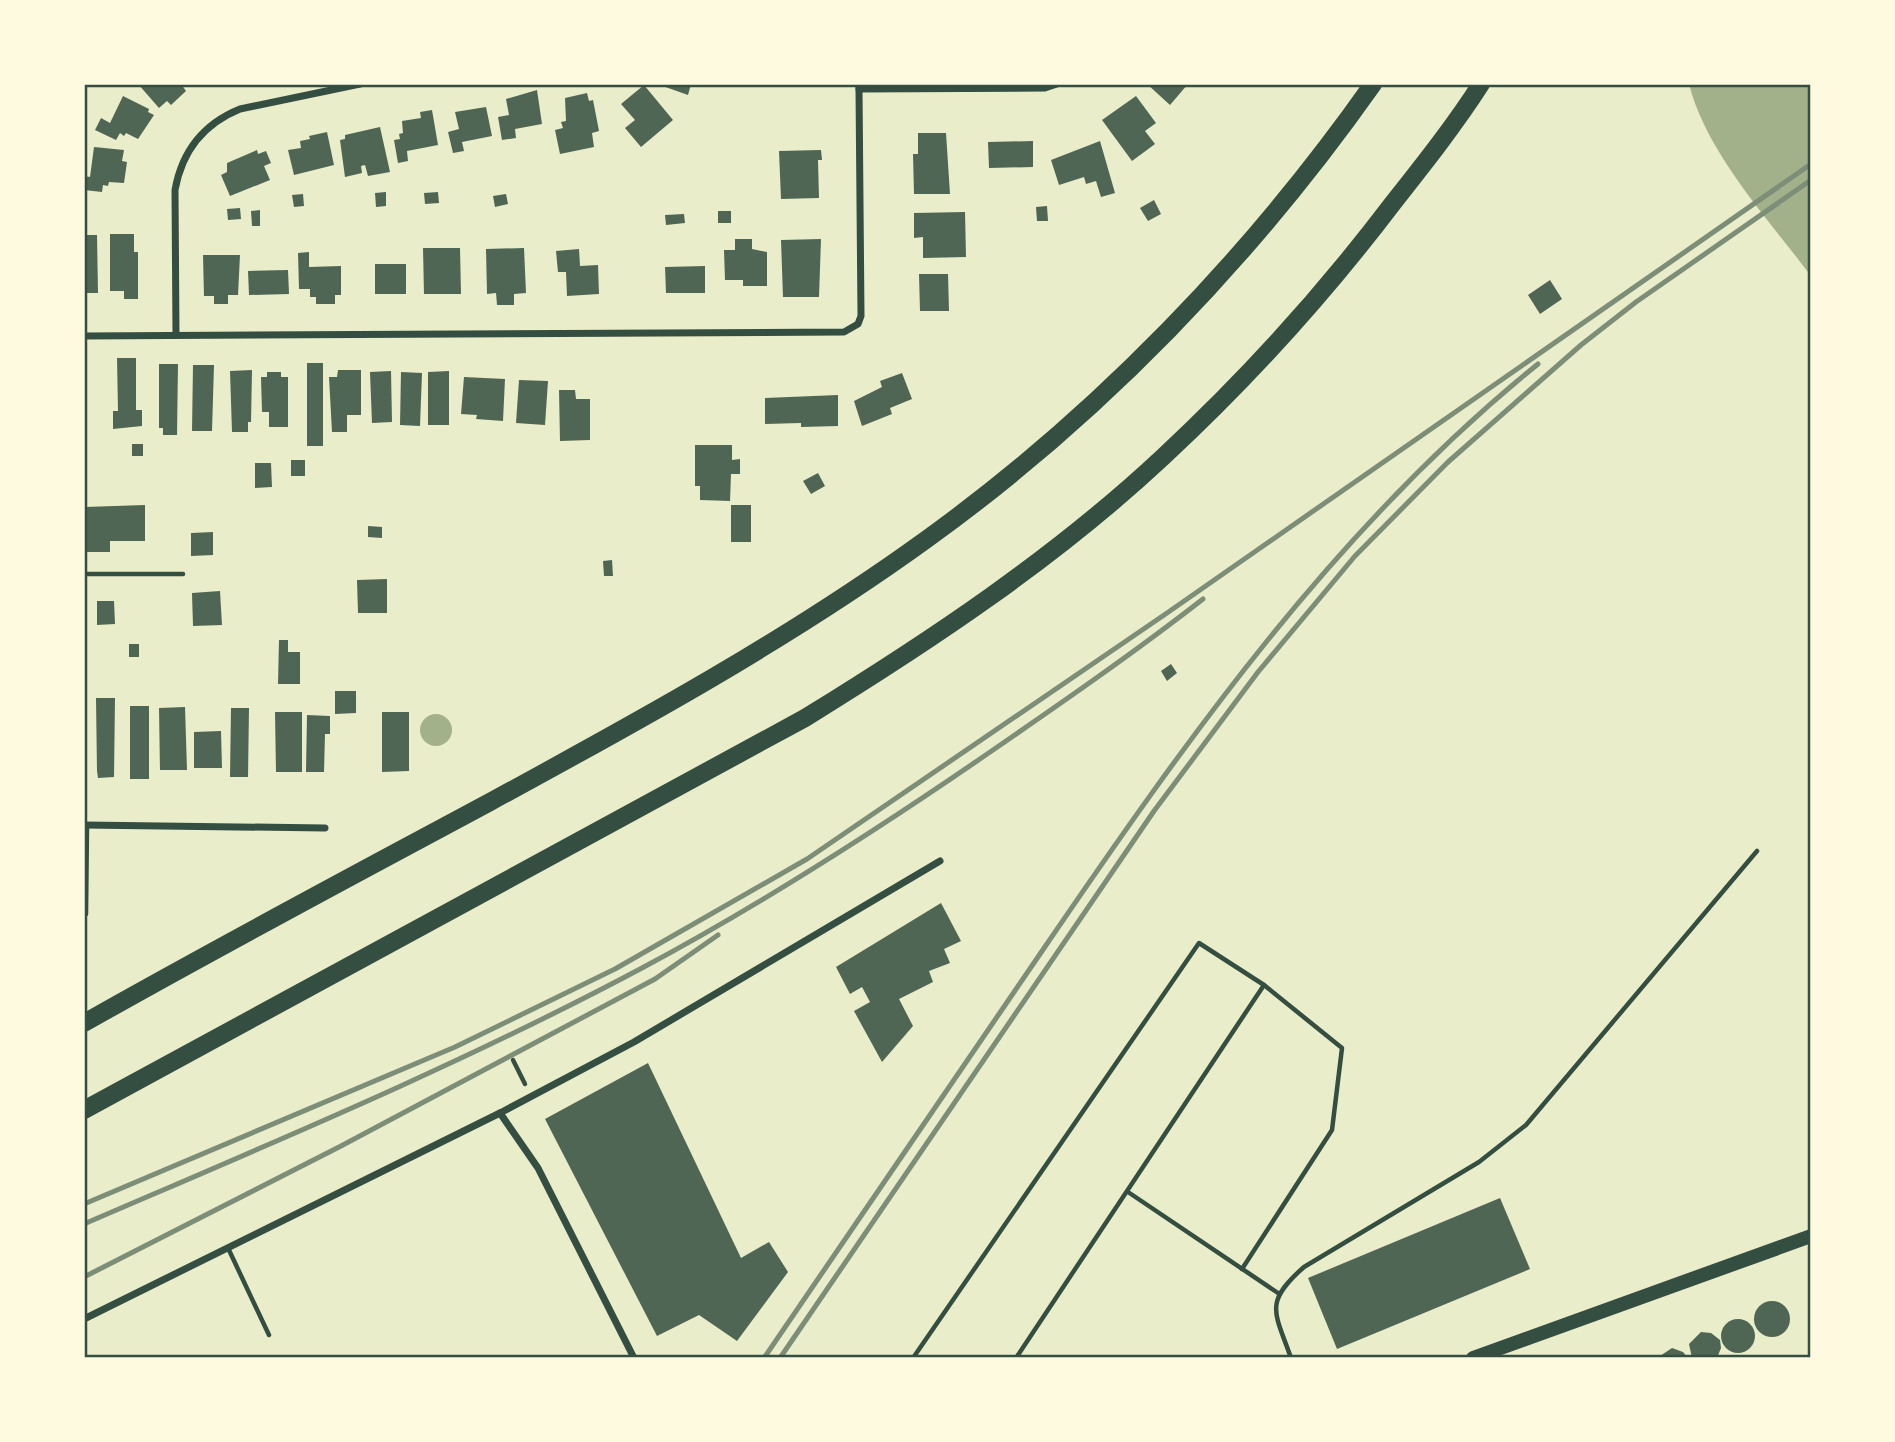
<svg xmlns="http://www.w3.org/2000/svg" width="1895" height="1442" font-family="'Noto Sans',sans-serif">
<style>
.water{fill:#a3b18a}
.building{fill:#4f6655}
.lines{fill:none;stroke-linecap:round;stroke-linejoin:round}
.path{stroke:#344e41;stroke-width:4.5}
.service{stroke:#344e41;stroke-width:4.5}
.minor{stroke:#344e41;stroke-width:7}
.secondary{stroke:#344e41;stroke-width:14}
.motorway{stroke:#344e41;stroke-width:18}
.rail{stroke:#7c8e77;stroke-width:5}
.neatline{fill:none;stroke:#344e41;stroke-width:2.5}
</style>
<rect width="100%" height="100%" fill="#e9edc9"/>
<g class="water">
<path d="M1689 84H1811V276C1769 220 1706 152 1689 84Z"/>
<circle cx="436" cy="730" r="16"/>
</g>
<g class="building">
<path d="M138 84H181L186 91 171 105 167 101 159 108Z"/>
<path d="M657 84H691L688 95Z"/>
<path d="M1147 84H1188L1170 105Z"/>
<path d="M644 85 673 120 641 147 625 128 635 120 621 104Z"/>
<path d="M537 90 542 124 515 129 516 138 502 140 498 117 509 115 506 99Z"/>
<path d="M587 93 589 101 593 100 599 131 592 133 594 147 560 154 555 130 563 128 561 122 566 121 565 98Z"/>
<path d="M123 96 149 109 148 112 154 115 138 139 126 133 124 136 120 133 116 140 95 130 101 118 110 123Z"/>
<path d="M1136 96 1156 123 1145 131 1155 144 1132 161 1102 120Z"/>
<path d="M486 107 492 136 462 142 464 151 453 153 448 132 459 129 455 112Z"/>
<path d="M432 110 438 145 407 151 408 161 398 163 394 140 400 139 399 134 403 133 402 121 421 118 420 112Z"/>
<path d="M380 127 390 172 368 176 365 165 361 166 362 173 345 177 340 140 345 139V135Z"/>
<path d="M327 132 334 165 294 175 288 150 301 148 300 141 310 139 309 136Z"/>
<path d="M918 133H946L950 194H914L913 154H918Z"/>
<path d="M1033 141V167L989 168 988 142Z"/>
<path d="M1100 141 1115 193 1101 197 1096 181 1086 184 1084 177 1059 185 1051 160Z"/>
<path d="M94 147 124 150 122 161 127 162 124 183 109 182 108 186 103 185 102 192 84 190V176L90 177Z"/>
<path d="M257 150 258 154 266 151 271 163 264 166 270 180 230 196 221 175 227 172V163Z"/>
<path d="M821 150 822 160H818L819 198 781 199 779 151Z"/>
<path d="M386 192V206L376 207 375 193Z"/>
<path d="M438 192 439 203 425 204 424 193Z"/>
<path d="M303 194 304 206 294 207 292 195Z"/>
<path d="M506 194 508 204 495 207 493 196Z"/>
<path d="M1154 200 1161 214 1148 221 1140 208Z"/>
<path d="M1047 206 1048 221H1037L1036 207Z"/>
<path d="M240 208 241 219 228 220 227 209Z"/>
<path d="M260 210V226H252L251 211Z"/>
<rect x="718" y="211" width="13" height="12"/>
<path d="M965 212 966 257 923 258V237L914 238V213Z"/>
<path d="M684 214 685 223 666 225 665 215Z"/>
<path d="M110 234H134V252H138V299H124V291H110Z"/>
<path d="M84 235H97L98 293H84Z"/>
<path d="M735 239H752V249L767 252V286H743V280H725L724 250H735Z"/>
<path d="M821 239 819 297H783L781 240Z"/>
<path d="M423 248H460L461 294H424Z"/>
<path d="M524 248 526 293 514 294V305H497L496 293 487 294 486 249Z"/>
<path d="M579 249 580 266 598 265 599 294 567 296 566 272H558L556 251Z"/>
<path d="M309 252V267L341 266V295H335V304H316V297H310V289H299L298 253Z"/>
<path d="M203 255H240L238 295H228V304H214V296H204Z"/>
<rect x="375" y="264" width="31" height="30"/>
<path d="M705 266V293H666L665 267Z"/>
<path d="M288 270 289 294 249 295 248 271Z"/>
<path d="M919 274H948L949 311H920Z"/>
<path d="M1550 280 1562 299 1540 314 1528 295Z"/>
<path d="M117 358H136V410H142V426L113 429V411H118Z"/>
<rect x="307" y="363" width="16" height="83"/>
<path d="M159 364H178L177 435H163V428H159Z"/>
<path d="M193 365H214L212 431H192Z"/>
<path d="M252 370 251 422H248V432H232L230 371Z"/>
<path d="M338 370H361V415H347V432H332L329 377H337Z"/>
<path d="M391 371 392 422 372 423 370 372Z"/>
<path d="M449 371V425H428V372Z"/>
<path d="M267 372H281V377H288V427H269V412H262L261 377H267Z"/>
<path d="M401 372 422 373 420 426 400 425Z"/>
<path d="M902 373 912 399 890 408 892 414 862 426 854 401 882 387 880 381Z"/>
<path d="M464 377 505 379 503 421 476 419 477 415 461 414Z"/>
<path d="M519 380 548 381 545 425 516 423Z"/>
<path d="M559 390H575L576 399H590V440L560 441Z"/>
<path d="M838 395V426L801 427V423L765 424V398Z"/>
<rect x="132" y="444" width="11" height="12"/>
<path d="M695 445H732V460L740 459V474H731L730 501 700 500V486H695Z"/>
<rect x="291" y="460" width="14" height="16"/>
<path d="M255 463H271L272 487 255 488Z"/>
<path d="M818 473 825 486 811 494 803 481Z"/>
<path d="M145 505V541H110V552H86L85 507Z"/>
<rect x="731" y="505" width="20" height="37"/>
<path d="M368 526 382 527V538L368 537Z"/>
<path d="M213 532V555L191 556V533Z"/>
<path d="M612 560 613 576H604L603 561Z"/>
<path d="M387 579V613H358L357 580Z"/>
<path d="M220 591 222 625 193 626 192 593Z"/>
<path d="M97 601H114L115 624 97 625Z"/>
<path d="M279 640H288V652H300V684H278Z"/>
<rect x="129" y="644" width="10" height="13"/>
<path d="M1171 664 1177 673 1167 681 1161 671Z"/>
<path d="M335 691H356V713L335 714Z"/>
<path d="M96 698H115L114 777 98 778 97 771Z"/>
<rect x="130" y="706" width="19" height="73"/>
<path d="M185 707 187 770H160L159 708Z"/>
<path d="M231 708H249L248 777H230Z"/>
<path d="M275 712H302V772H276Z"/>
<path d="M382 712H409V771L382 772Z"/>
<path d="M307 715 330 716V734H325L324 772H306Z"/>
<path d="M221 731 222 768H194V732Z"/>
<path d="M941 903 961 941 944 949 950 963 929 971 933 982 899 999 913 1026 882 1062 854 1011 870 1002 862 987 850 994 836 967Z"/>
<path d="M648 1063 741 1258 769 1242 788 1272 737 1341 699 1315 657 1336 545 1119Z"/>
<path d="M1500 1198 1530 1269 1337 1349 1308 1278Z"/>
<circle cx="1772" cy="1319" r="18"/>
<circle cx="1738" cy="1336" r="17"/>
<path d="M1701 1332 1711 1333 1720 1340 1721 1348 1717 1358H1692L1689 1344Z"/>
<path d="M1672 1348 1683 1352 1688 1358H1657Z"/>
</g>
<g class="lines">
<path class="path" d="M513 1060 525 1084"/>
<g class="service">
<path d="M84 574H183"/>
<path d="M86 914 87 826"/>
<path d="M1128 1192 1278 1293"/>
<path d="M228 1248 269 1335"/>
<path d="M913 1358 1199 943 1264 985 1342 1048 1332 1130 1242 1269"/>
<path d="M1016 1358 1264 985"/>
<path d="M1291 1358C1275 1312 1263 1303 1304 1267L1479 1162 1526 1125 1757 851"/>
</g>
<g class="minor">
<path d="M859 85V89L1045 88 1057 84"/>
<path d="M176 335 175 190C182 151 203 124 240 109L360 84"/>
<path d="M84 336 844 332 858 324 861 316 859 89"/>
<path d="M84 825 325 828"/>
<path d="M500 1113 538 1168 634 1358"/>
<path d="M84 1319 500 1113 634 1042 940 861"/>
</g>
<path class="secondary" d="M1473 1358 1811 1236"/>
<g class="motorway">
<path d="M84 1023C218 947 354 875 490 802 639 721 789 639 927 539 1099 415 1251 257 1373 84"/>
<path d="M84 1110 805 718C930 641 1055 558 1163 457 1247 379 1324 294 1393 203 1423 165 1454 126 1481 84"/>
</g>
<g class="rail">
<path d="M84 1204 455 1047 615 969 807 859 1167 613 1811 164"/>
<path d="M84 1224C272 1143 462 1064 642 968 764 903 880 828 993 750 1064 701 1135 652 1203 599"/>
<path d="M84 1277 341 1146 655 979 718 935"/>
<path d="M764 1358C856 1223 948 1089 1040 954 1186 740 1335 528 1538 364"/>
<path d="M780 1358 1154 811 1258 672 1355 556 1448 462 1581 345 1636 302 1811 180"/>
</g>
</g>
<rect width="1895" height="1442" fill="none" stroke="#fefae0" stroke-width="172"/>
<rect x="86" y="86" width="1723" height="1270" class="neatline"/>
</svg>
